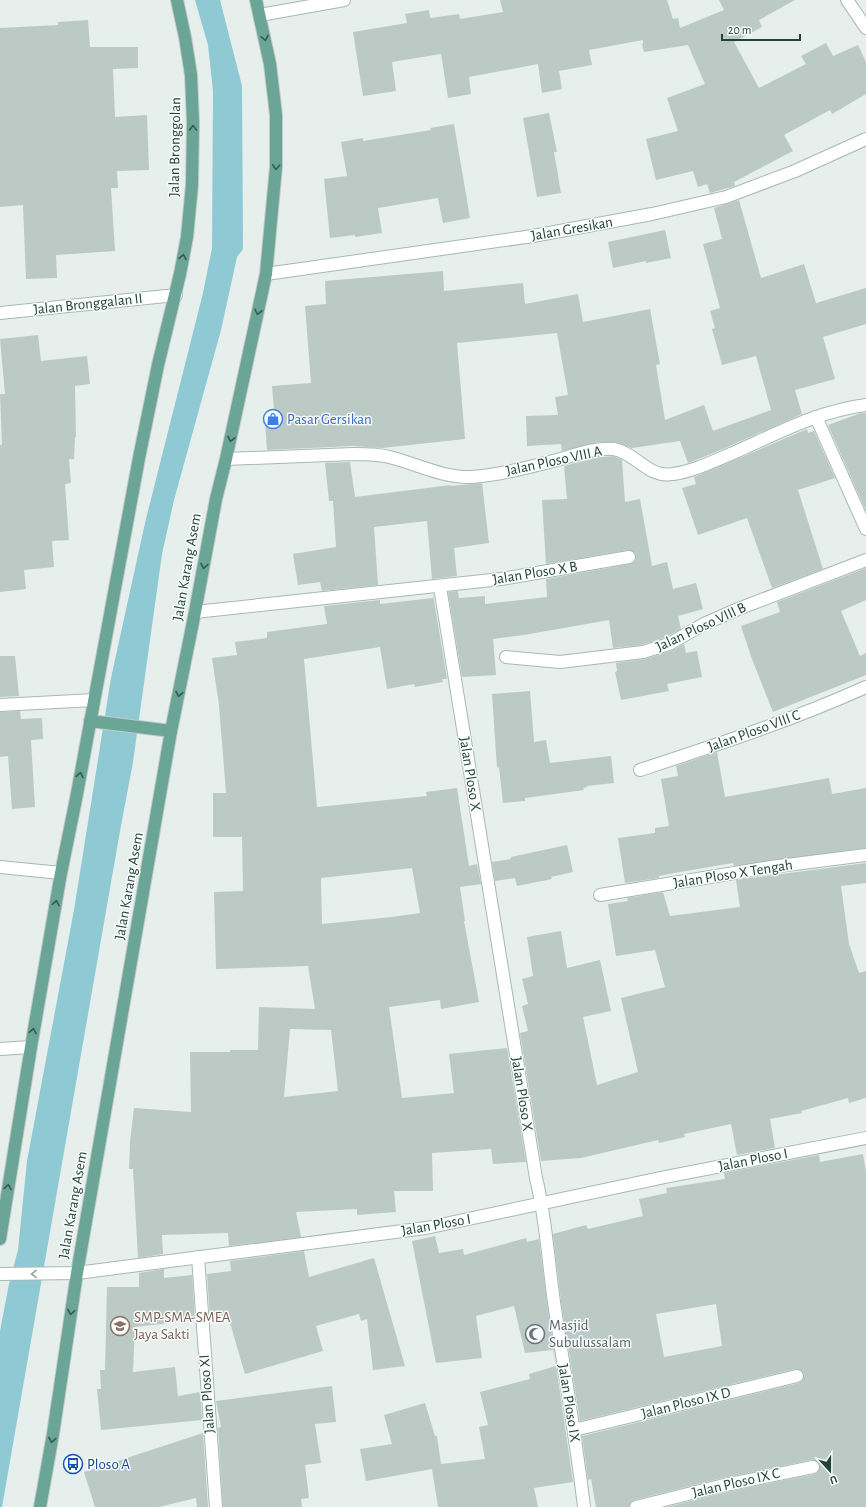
<svg xmlns="http://www.w3.org/2000/svg" width="866" height="1507" font-family="'Alegreya Sans',sans-serif">
<style>
.water{fill:#8ec9d4}
.building{fill:#bbcac4;fill-rule:evenodd}
.lines{fill:none;stroke-linecap:round;stroke-linejoin:round}
.minor-casing{stroke:#a8b8b2;stroke-width:14}
.major-casing{stroke:#c2cac8;stroke-width:14}
.minor{stroke:#fff;stroke-width:12}
.major{stroke:#6aa596;stroke-width:12}
.oneway{stroke:#365b51}
.oneway2{stroke:#92a09c}
.labels{text-anchor:middle;dominant-baseline:central;stroke-width:3;stroke-linejoin:round;paint-order:stroke}
.street-label{font-size:15px;fill:#24423a;stroke:#f7fbf9}
.shop-label{font-size:15px;fill:#366cbe;stroke:#f7fbf9;text-anchor:start}
.education-label{font-size:15px;fill:#785e54;stroke:#f7fbf9;text-anchor:start}
.worship-label{font-size:15px;fill:#5b616d;stroke:#f7fbf9;text-anchor:start}
.transit-label{font-size:15px;fill:#164399;stroke:#f7fbf9;text-anchor:start}
</style>
<rect width="100%" height="100%" fill="#e6efeb"/>
<path class="water" d="M195 0H220L242 86 243 249 237 257 221 330 174 500 162 554 133 762 120 831 2 1507H0V1331L9 1284 18 1250 27 1161 74 910 111 678 145 523 203 293 212 248 213 91 208 45Z"/>
<g class="building">
<path d="M500 0H667L673 19 678 18 680 28 724 10 719 0H795L759 20 762 27 734 42 759 88 806 64 801 56 826 43 833 56 858 45 866 62V94L832 114 830 110 784 135 793 151 734 182 735 186 710 193 707 184 698 187 693 171 656 180 646 139 678 131 667 98 705 84 688 45 644 52 642 44H643V40L589 50 592 65 559 71 562 89 542 93 538 64 469 77 471 94 448 98 441 54 392 62 396 91 363 96 353 32 407 23 405 14 429 10 430 18 459 14 460 19 503 12Z"/>
<path d="M88 20 90 47H138V68L113 69 115 117 147 115 149 170 117 171 118 188H111L115 251 56 255 57 278 26 279 23 205 0 207V28L58 25V22Z"/>
<path d="M549 113 557 152H554L561 193 537 197 523 118Z"/>
<path d="M454 124 470 218 443 223 438 198 378 208 382 233 355 237V235L330 238 324 179 347 176 341 142 363 138V141L431 130 430 128Z"/>
<path d="M739 200 761 278 804 264 816 303 866 288V324L823 337 835 379 795 390 802 414 716 452 688 463 680 441 632 448 616 442H599L562 451 561 444 527 446 526 416 558 415 555 397 568 395 557 333 457 343 465 439 382 448 353 446 267 450 265 422H275L272 386 311 383 305 306 326 304 325 281 443 271 444 291 523 283 525 304 578 294 583 322 650 309 660 364 656 365 665 420 704 405 713 431 771 410 756 356 722 365 712 329 715 328 710 311 720 308 703 244 722 239 714 208Z"/>
<path d="M665 230 671 258 646 263V261L613 268 608 242Z"/>
<path d="M38 335 41 361 87 356 90 384 75 386 76 437H75L74 459H69L71 483 65 484 69 540 52 541 54 567 24 570 26 589 0 592V445H2L0 394H5L0 339Z"/>
<path d="M861 413H866V511L828 425Z"/>
<path d="M807 429 808 433 814 431 835 478 798 490 823 569 772 588 747 518 698 535 682 488 696 484 694 477 714 469Z"/>
<path d="M613 456 622 460 625 502 640 499 652 566 667 562 673 589 696 583 703 609 678 616 681 629 666 637 641 645 613 648 609 620 524 635 493 639 496 675 462 677 448 592 458 591 459 598 485 596V604L547 597 546 579 630 564 636 560 635 553 628 550 546 564 542 500 567 499 564 466 594 458Z"/>
<path d="M350 462 355 497 451 485V486L482 483 489 543 454 548 457 576 432 579 427 521 374 527 378 585 322 591 320 582 298 585 293 554 336 547 333 501H329L325 463Z"/>
<path d="M866 568V600L841 611 860 656 866 653V675L773 712 752 659 741 626 780 612 777 602Z"/>
<path d="M433 594 447 679H442L443 682 415 687 414 684 387 689 380 647 304 659 317 807 427 796 426 792 457 788 469 866 477 864 481 884 460 887 465 921H464L479 1002 441 1009 440 1000 389 1007 402 1098 454 1093 449 1054 507 1048 526 1162 493 1164 491 1149 432 1153 433 1191H394L396 1212 357 1215V1209L296 1212 301 1237 229 1246 228 1233 162 1235 163 1254 138 1258 133 1169H129L130 1142 134 1108 191 1112 190 1052H230V1050H258L259 1007 315 1009 308 966 216 969 214 892 243 891 242 837H213V793H226L219 705 212 658 237 655 235 642 267 638V632L327 624 324 606 380 600V604L433 598ZM412 868 420 913 392 917 322 924 321 878ZM290 1029 331 1030 338 1091 284 1097Z"/>
<path d="M684 644 686 653 697 651 702 677 667 684 669 691 621 700 615 672 617 671 616 663 645 659 671 651Z"/>
<path d="M0 656H15L19 696 0 697Z"/>
<path d="M530 691 534 742 546 740 550 763 611 756 614 783 587 786V787L583 788 584 790 525 798V801L503 803 499 767 497 768 492 694Z"/>
<path d="M20 711 21 719 42 718 43 739 31 740 35 807 12 809 8 756 0 757V712Z"/>
<path d="M717 752 725 797 829 778 832 794 866 788V848L734 866 733 863 680 872 659 876V878L625 883 618 838 655 833V828L669 826 661 779 678 776 676 766Z"/>
<path d="M567 845 573 872 551 877 552 879 517 886 515 878 495 881 492 862 511 859V857Z"/>
<path d="M866 863V883L841 886 849 944 859 973 866 971V1098L849 1103 848 1098 801 1111 802 1113 770 1119 775 1148 737 1155 731 1124 684 1134 685 1137 659 1143 658 1140 581 1158 541 1161 520 1033 528 1031 522 1006 528 1004 522 979 533 976 527 937 561 931 567 968 600 960 611 1011 583 1017 597 1085 638 1072 621 998 665 987 655 950 616 956 608 904 628 901 627 898 663 892 670 916 740 907 736 880Z"/>
<path d="M863 1154 866 1172V1507H667L722 1493 814 1474 818 1472 820 1466 818 1462 812 1460 718 1479 634 1500 631 1502 629 1507H596L591 1479 588 1480 582 1436 799 1383 802 1381 804 1375 802 1371 795 1369 580 1421 561 1301 553 1234 586 1225 588 1229 643 1216 639 1199 667 1193 666 1188 725 1179 724 1173 819 1155 820 1162ZM716 1304 722 1346 664 1357 656 1314Z"/>
<path d="M435 1236 439 1253 463 1249 464 1255 526 1238 527 1242 539 1239 547 1303 573 1482 534 1488 538 1507H438L432 1469 366 1481 360 1449 392 1444 384 1415 425 1403 435 1436H437L441 1464 485 1459 479 1427 488 1425 480 1392 530 1379 529 1374 556 1366 553 1350 525 1353 514 1306 476 1316 482 1358 436 1363 412 1241Z"/>
<path d="M304 1251 309 1277 374 1258 405 1366 373 1370 367 1319 361 1321 359 1314 316 1326 323 1351 245 1374 228 1316 210 1318 207 1274 231 1271 230 1261Z"/>
<path d="M164 1269V1278L192 1275 195 1320 135 1327 133 1372 175 1367 178 1396 200 1392 202 1420 101 1430 97 1389H101L100 1370H105L107 1287H139V1273Z"/>
<path d="M332 1386 336 1422 315 1424 321 1463 305 1465 309 1498 301 1499 302 1507H223L218 1428 221 1427 216 1401Z"/>
<path d="M203 1433 208 1507H197L196 1498 159 1507H95L84 1472Z"/>
</g>
<g class="lines">
<g class="minor-casing">
<g id="minor">
<path d="M847 0 866 28"/>
<path d="M260 15 344 0"/>
<path d="M266 274 533 236 652 214 726 197 795 171 866 139"/>
<path d="M0 313 176 295"/>
<path d="M816 417 866 529"/>
<path d="M226 459 353 454C367 454 380 454 393 458 419 465 444 478 471 477 500 475 530 467 557 460 575 455 596 447 614 449 636 453 649 479 673 474 694 471 714 461 733 453 776 434 818 411 866 405"/>
<path d="M440 587 536 1178C546 1218 548 1260 554 1302 564 1370 576 1438 584 1507"/>
<path d="M195 612 501 579 629 557"/>
<path d="M506 657 560 662 643 652 669 644 704 624 738 609 866 560"/>
<path d="M0 705 94 700"/>
<path d="M640 770C716 745 793 720 866 687"/>
<path d="M0 867 61 873"/>
<path d="M600 895 771 867 866 855"/>
<path d="M0 1049 31 1047"/>
<path d="M198 1257 216 1507"/>
<path d="M0 1274 77 1273 426 1228 665 1177 866 1138"/>
<path d="M574 1430 797 1376"/>
<path d="M636 1507 720 1486 813 1467"/>
</g>
</g>
<g class="major-casing">
<g id="major">
<path d="M90 721 171 731"/>
<path d="M0 1239 31 1047 61 873 76 799 139 458 158 365 180 274 187 237 192 185 193 122 191 75 185 37 177 0"/>
<path d="M40 1507 53 1434 77 1273 171 731 195 612 216 499 226 459 266 274 276 167V115L270 64 256 0"/>
</g>
</g>
<use href="#minor" class="minor"/>
<use href="#major" class="major"/>
</g>
<defs><path id="oneway-chevron" d="M-2-3.5L2.5 0L-2 3.5" fill="none" stroke-width="1.6" stroke-linecap="round" stroke-linejoin="round"/></defs>
<g class="oneway">
<use href="#oneway-chevron" transform="translate(265 38) rotate(78)"/>
<use href="#oneway-chevron" transform="translate(193 128) rotate(-89)"/>
<use href="#oneway-chevron" transform="translate(276 167) rotate(93)"/>
<use href="#oneway-chevron" transform="translate(183 257) rotate(-80)"/>
<use href="#oneway-chevron" transform="translate(258 312) rotate(102)"/>
<use href="#oneway-chevron" transform="translate(231 439) rotate(102)"/>
<use href="#oneway-chevron" transform="translate(204 566) rotate(100)"/>
<use href="#oneway-chevron" transform="translate(179 694) rotate(101)"/>
<use href="#oneway-chevron" transform="translate(80 775) rotate(-80)"/>
<use href="#oneway-chevron" transform="translate(56 903) rotate(-80)"/>
<use href="#oneway-chevron" transform="translate(33 1031) rotate(-80)"/>
<use href="#oneway-chevron" transform="translate(8 1187) rotate(-81)"/>
<use href="#oneway-chevron" transform="translate(71 1312) rotate(99)"/>
<use href="#oneway-chevron" transform="translate(52 1440) rotate(100)"/>
</g>
<use class="oneway2" href="#oneway-chevron" transform="translate(34 1274) rotate(179)"/>
<defs>
<g id="shop-ring" transform="scale(1)"><circle r="9.5" fill="#f7fbf9" stroke="#3f7fe0" stroke-width="1.5"/><path d="M-5-2.5h2.3a2.7 3.5 0 0 1 5.4 0H5L5.5 6h-11ZM-1.5-2.5h3a1.5 2.3 0 0 0-3 0Z" fill="#3f7fe0"/></g>
<g id="school-ring" transform="scale(1)"><circle r="9.5" fill="#f7fbf9" stroke="#8d6e63" stroke-width="1.5"/><path d="M0-5L7-2L0 1L-7-2ZM-4 1L0 2.5L4 1V4Q0 6-4 4Z" fill="#8d6e63"/></g>
<g id="mosque-ring" transform="scale(1)"><circle r="9.5" fill="#f7fbf9" stroke="#6b7280" stroke-width="1.5"/><path d="M3.5-4.9A6 6 0 1 0 3.5 4.9A5 5 0 1 1 3.5-4.9Z" fill="#6b7280"/></g>
<g id="bus-ring" transform="scale(1)"><circle r="9.5" fill="#f7fbf9" stroke="#1a4fb4" stroke-width="1.5"/><path d="M-5-6H5V4H4V6H2V4H-2V6H-4V4H-5ZM-3.5-4V0h7V-4ZM-3.5 1.2v1.5H-2V1.2ZM2 1.2v1.5H3.5V1.2Z" fill="#1a4fb4"/></g>
</defs>
<g fill-rule="evenodd">
<use href="#shop-ring" x="273" y="419"/>
<use href="#school-ring" x="120" y="1326"/>
<use href="#mosque-ring" x="535" y="1334"/>
<use href="#bus-ring" x="73" y="1464"/>
</g>
<g class="labels">
<g class="street-label">
<text transform="translate(175 147) rotate(-89)">Jalan Bronggolan</text>
<text transform="translate(572 229) rotate(-10)">Jalan Gresikan</text>
<text transform="translate(88 304) rotate(-6)">Jalan Bronggalan II</text>
<text transform="translate(554 461) rotate(-12)">Jalan Ploso VIII A</text>
<text transform="translate(187 567) rotate(-80)">Jalan Karang Asem</text>
<text transform="translate(535 573) rotate(-9)">Jalan Ploso X B</text>
<text transform="translate(701 627) rotate(-25)">Jalan Ploso VIII B</text>
<text transform="translate(754 731) rotate(-20)">Jalan Ploso VIII C</text>
<text transform="translate(470 774) rotate(81)">Jalan Ploso X</text>
<text transform="translate(733 874) rotate(-9)">Jalan Ploso X Tengah</text>
<text transform="translate(129 886) rotate(-80)">Jalan Karang Asem</text>
<text transform="translate(522 1094) rotate(81)">Jalan Ploso X</text>
<text transform="translate(753 1160) rotate(-11)">Jalan Ploso I</text>
<text transform="translate(73 1205) rotate(-80)">Jalan Karang Asem</text>
<text transform="translate(436 1225) rotate(-10)">Jalan Ploso I</text>
<text transform="translate(207 1394) rotate(-94)">Jalan Ploso XI</text>
<text transform="translate(569 1403) rotate(81)">Jalan Ploso IX</text>
<text transform="translate(686 1403) rotate(-14)">Jalan Ploso IX D</text>
<text transform="translate(736 1483) rotate(-13)">Jalan Ploso IX C</text>
</g>
<g class="shop-label">
<text x="287" y="419">Pasar Gersikan</text>
</g>
<g class="education-label">
<text x="134" y="1317">SMP-SMA-SMEA<tspan x="134" dy="17">Jaya Sakti</tspan></text>
</g>
<g class="worship-label">
<text x="549" y="1325">Masjid<tspan x="549" dy="17">Subulussalam</tspan></text>
</g>
<g class="transit-label">
<text x="87" y="1464">Ploso A</text>
</g>
</g>
<g transform="translate(830 1471) rotate(159)" stroke="#f7fbf9" stroke-width="3" paint-order="stroke">
<path d="M0-3L7 15L0 10L-7 15Z" fill="#24423a"/>
<text y="-6" font-size="11" font-weight="bold" text-anchor="middle" fill="#24423a">U</text>
</g>
<path d="M722 34v6h78v-6" fill="none" stroke="#24423a" stroke-width="2"/>
<text x="728" y="34" font-size="12" fill="#24423a" stroke="#f7fbf9" stroke-width="3" paint-order="stroke">20 m</text>
</svg>
